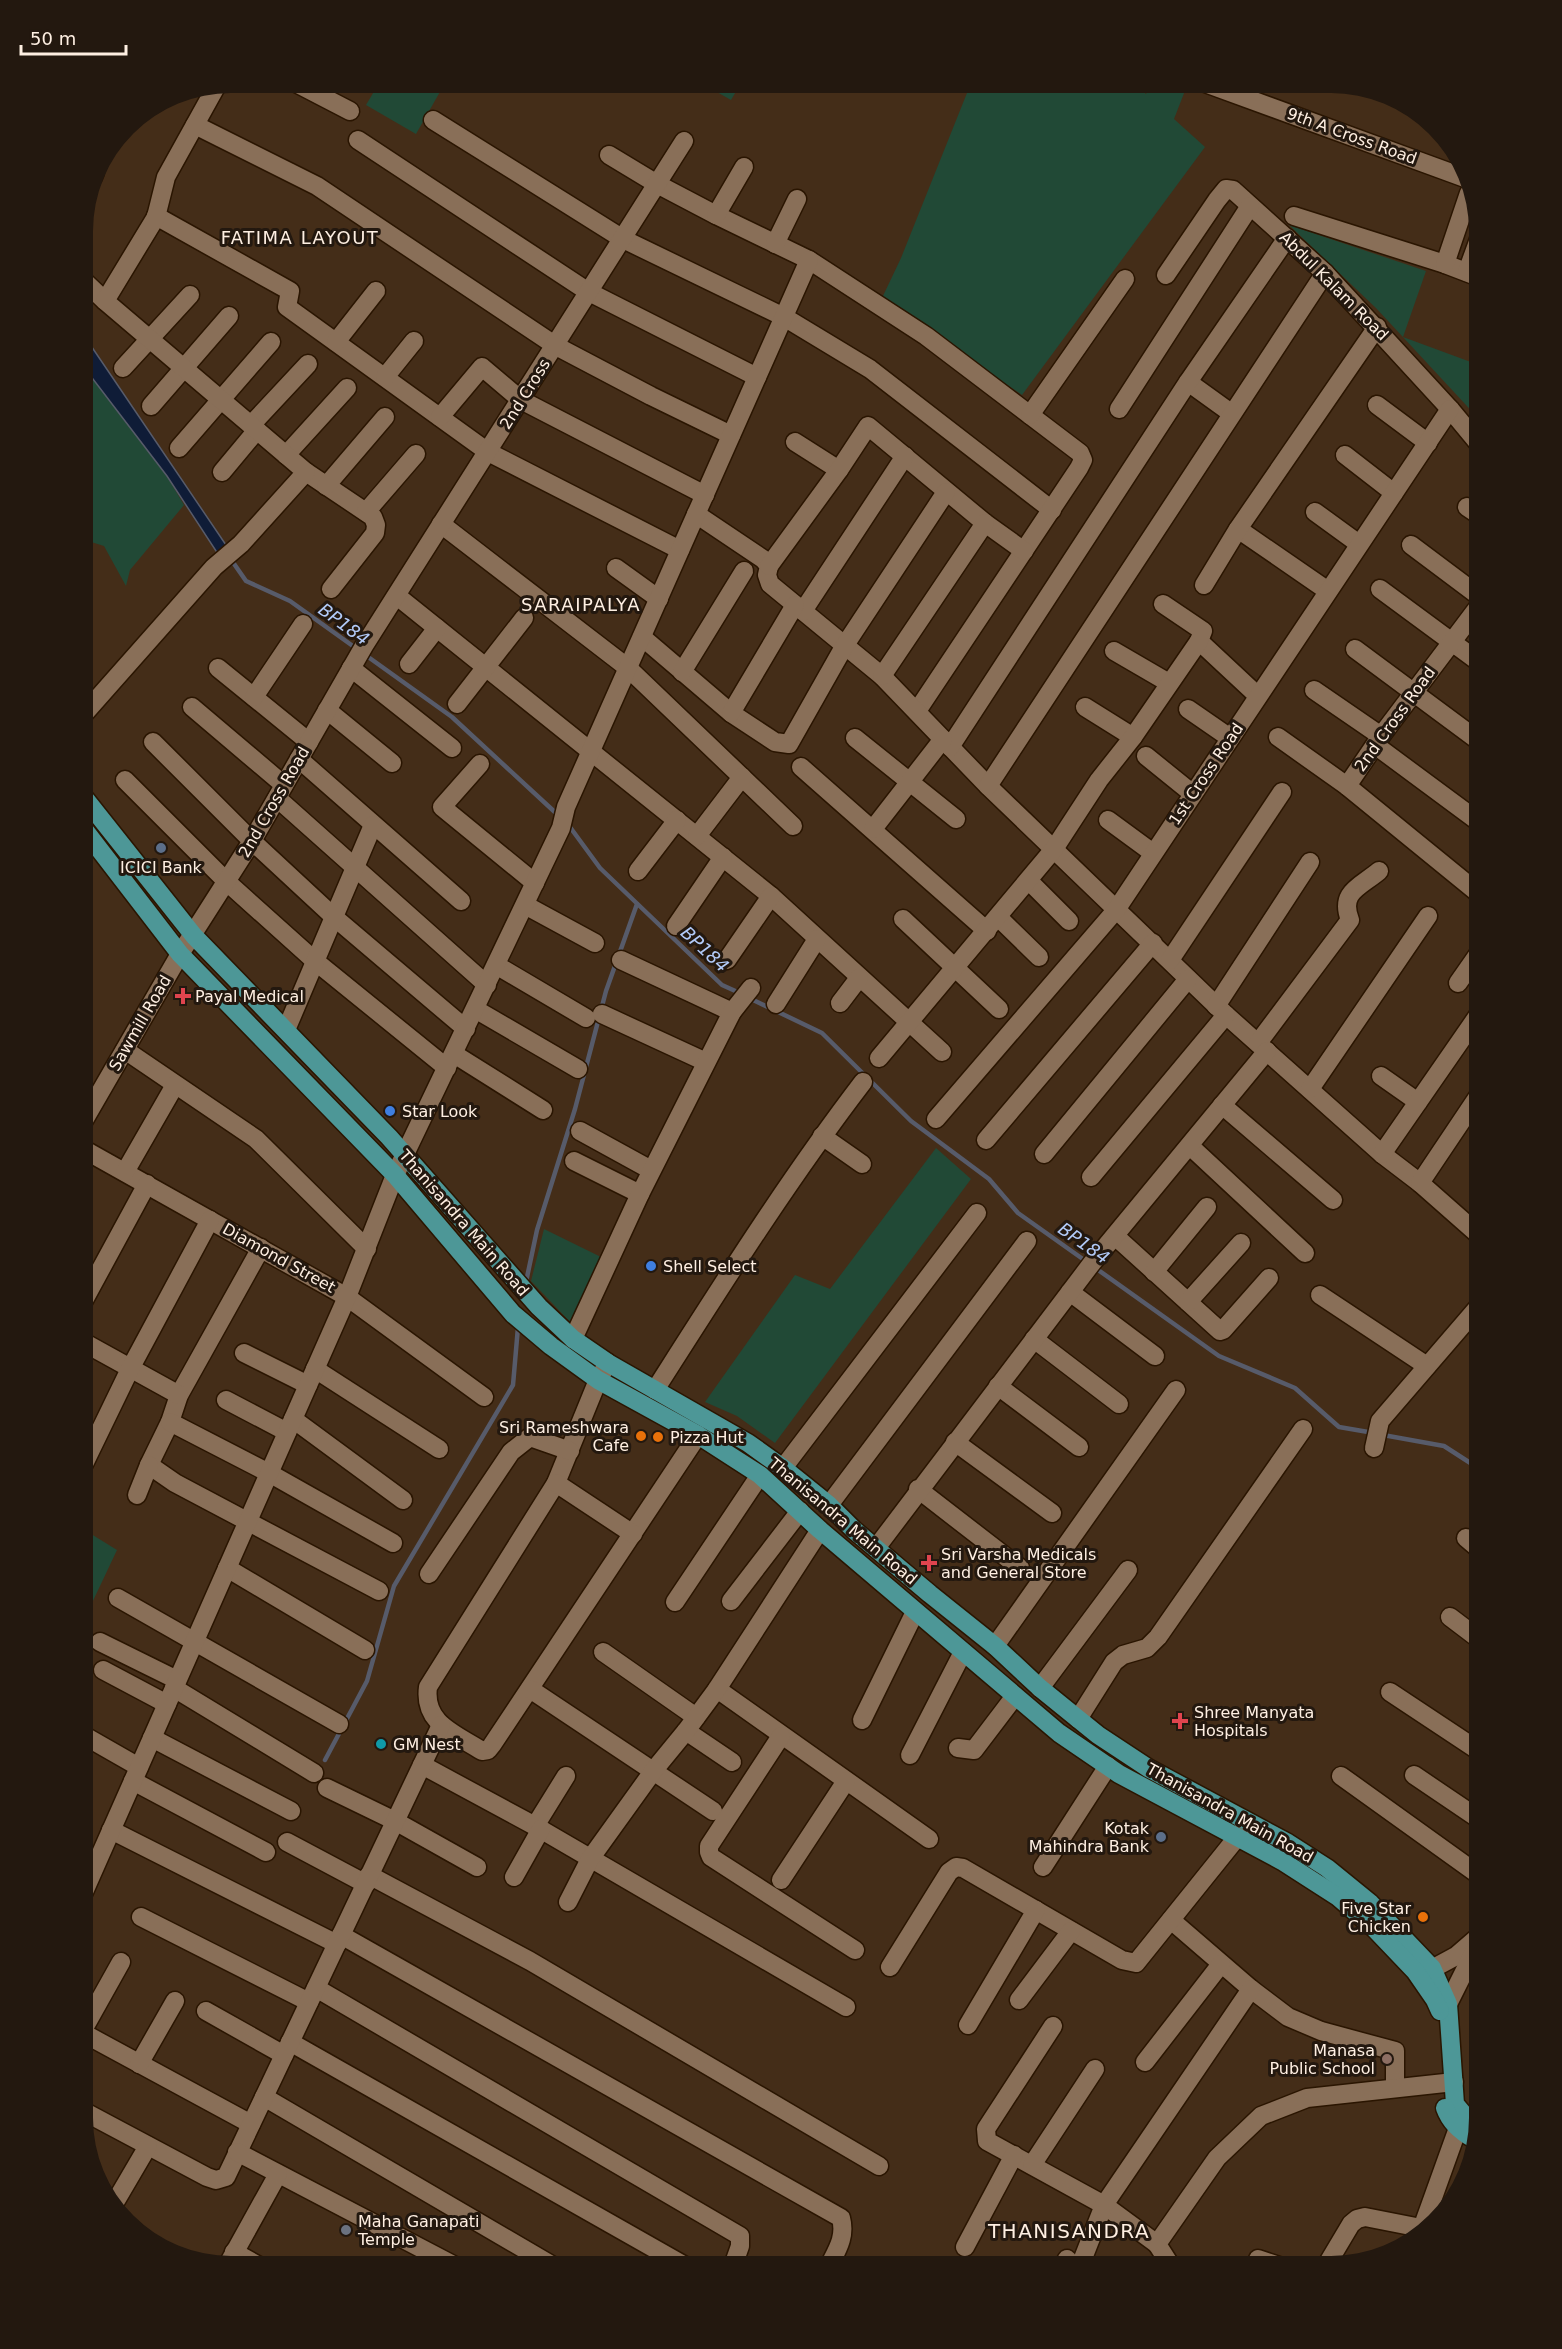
<svg xmlns="http://www.w3.org/2000/svg" width="1562" height="2349" font-family="'DejaVu Sans',sans-serif">
<style>
.green{fill:#214936}
.water{fill:#0f1c37;stroke:#575b6a;stroke-width:1.5}
.lines{fill:none;stroke-linecap:round;stroke-linejoin:round}
.stream{stroke:#575b6a;stroke-width:4.5}
.minor-casing{stroke:#2a1501;stroke-width:21}
.major-casing{stroke:#2a1501;stroke-width:21}
.minor{stroke:#896f58;stroke-width:18}
.major{stroke:#4d9797;stroke-width:18}
.service-dot{fill:#5c6f8a;stroke:#23180f;stroke-width:2}
.health-dot{fill:#e0444e;stroke:#23180f;stroke-width:2}
.shop-dot{fill:#3f7fe0;stroke:#23180f;stroke-width:2}
.food-dot{fill:#e8710a;stroke:#23180f;stroke-width:2}
.culture-dot{fill:#0f9aa8;stroke:#23180f;stroke-width:2}
.education-dot{fill:#8d6e63;stroke:#23180f;stroke-width:2}
.worship-dot{fill:#6b7280;stroke:#23180f;stroke-width:2}
.labels{text-anchor:middle;dominant-baseline:central;stroke-width:6;stroke-linejoin:round;paint-order:stroke}
.street-label{font-size:16px;fill:#feefe2;stroke:#23180f}
.poi-label{font-size:16px;fill:#feefe2;stroke:#23180f;text-anchor:start}
.neighbourhood-label{font-size:18px;letter-spacing:1.5px;fill:#feefe2;stroke:#23180f}
.water-label{font-size:18px;font-style:italic;fill:#b2caf7;stroke:#23180f}
.quarter-label{font-size:20px;letter-spacing:1.5px;fill:#feefe2;stroke:#23180f}
</style>
<rect width="100%" height="100%" fill="#442d18"/>
<g class="green">
<path d="M379 83H445L416 134 366 105Z"/>
<path d="M701 83H741L731 100Z"/>
<path d="M971 83H1134L1146 94 1151 83H1188L1174 119 1205 147 1022 395 882 298 901 258Z"/>
<path d="M1289 225 1426 271 1403 337 1479 365V419L1376 308Z"/>
<path d="M83 366 167 476 184 505 130 570 126 586 104 546 88 541 83 543Z"/>
<path d="M936 1148 971 1179 775 1443 737 1416 705 1402 795 1275 830 1289Z"/>
<path d="M544 1229 601 1257 572 1324 531 1281Z"/>
<path d="M83 1529 117 1550 83 1622Z"/>
</g>
<path class="water" d="M83 334 226 545 218 554 167 476 83 366Z"/>
<g class="lines">
<g class="stream">
<path d="M230 558 246 581 290 601 357 649"/>
<path d="M364 654 452 717 558 815"/>
<path d="M567 823 600 868 722 985 742 994"/>
<path d="M749 998 822 1033 911 1121 989 1179 1018 1213 1087 1262"/>
<path d="M1094 1267 1219 1356 1295 1388 1339 1427 1374 1433"/>
<path d="M526 1282 537 1230 575 1109 606 991 637 904"/>
<path d="M1383 1435 1444 1446 1475 1466"/>
<path d="M325 1760 367 1681 394 1586 513 1385 518 1327"/>
</g>
<g class="minor-casing">
<g id="minor">
<path d="M296 83 350 111"/>
<path d="M1205 83 1465 178"/>
<path d="M433 120 623 239 784 317 870 369 1052 510"/>
<path d="M195 125 317 186 556 346 651 396 731 435"/>
<path d="M358 140 587 291 757 377"/>
<path d="M609 155 657 184 716 215 809 260 926 336 1080 453 1083 460 1079 468 917 711"/>
<path d="M93 177 95 172"/>
<path d="M716 215 744 167"/>
<path d="M156 216 290 291 287 307 488 452 680 550"/>
<path d="M1294 216 1445 264 1479 277"/>
<path d="M775 244 797 199"/>
<path d="M1445 264 1469 193"/>
<path d="M1467 272 1479 239"/>
<path d="M1166 275 1217 200 1226 189 1233 190 1325 273 1450 409 1479 444"/>
<path d="M83 280 105 301"/>
<path d="M336 342 376 291"/>
<path d="M123 368 190 295"/>
<path d="M385 377 414 341"/>
<path d="M1188 382 1231 413"/>
<path d="M1377 405 1428 443"/>
<path d="M151 406 229 316"/>
<path d="M1119 409 1250 206"/>
<path d="M1030 415 1125 279"/>
<path d="M440 417 482 367 521 400 705 495"/>
<path d="M251 425 308 364"/>
<path d="M795 442 839 470"/>
<path d="M179 448 271 342"/>
<path d="M286 455 347 388"/>
<path d="M1345 455 1394 493"/>
<path d="M222 472 257 430"/>
<path d="M306 472 373 517 376 525 375 533 331 589"/>
<path d="M326 486 385 417"/>
<path d="M1467 507 1479 515"/>
<path d="M366 512 416 454"/>
<path d="M1315 512 1359 544"/>
<path d="M696 514 763 559 769 566 767 575 770 584 882 676 988 786 1226 1015 1382 1154 1420 1183 1479 1235"/>
<path d="M441 524 628 668 793 826"/>
<path d="M1238 529 1328 591"/>
<path d="M1411 545 1479 596"/>
<path d="M769 566 839 470 868 426 985 523 1024 551"/>
<path d="M616 568 659 599"/>
<path d="M1204 585 1238 529 1377 327"/>
<path d="M1380 589 1479 662"/>
<path d="M397 596 771 896 942 1052"/>
<path d="M803 611 905 456"/>
<path d="M642 637 731 713 775 742 789 744 845 645 946 492"/>
<path d="M1199 641 1258 696"/>
<path d="M1355 649 1479 741"/>
<path d="M1114 651 1169 683"/>
<path d="M409 664 437 628"/>
<path d="M218 668 309 742"/>
<path d="M351 668 452 748"/>
<path d="M682 672 744 571"/>
<path d="M882 676 985 523"/>
<path d="M1314 690 1381 736"/>
<path d="M254 697 303 624"/>
<path d="M457 704 524 618"/>
<path d="M192 707 284 785"/>
<path d="M1085 707 1133 737"/>
<path d="M1188 709 1230 738"/>
<path d="M327 710 392 763"/>
<path d="M731 713 795 605"/>
<path d="M83 715 214 567 241 544 306 472 105 301 156 217 166 177 217 85"/>
<path d="M1278 737 1347 786 1477 892"/>
<path d="M855 738 956 819"/>
<path d="M153 742 252 841 334 917 466 1029"/>
<path d="M1375 745 1479 822"/>
<path d="M950 747 1188 382 1287 238"/>
<path d="M1146 756 1193 794"/>
<path d="M299 759 461 901"/>
<path d="M480 764 442 807 535 883"/>
<path d="M801 767 987 931"/>
<path d="M125 780 227 882 315 961 447 1068"/>
<path d="M988 786 1325 273"/>
<path d="M1347 786 1381 736 1479 606"/>
<path d="M277 798 487 985"/>
<path d="M1108 820 1153 853"/>
<path d="M873 829 943 739"/>
<path d="M697 836 742 777"/>
<path d="M638 871 677 820"/>
<path d="M1029 881 1069 921"/>
<path d="M525 905 595 943"/>
<path d="M998 917 1039 957"/>
<path d="M903 919 999 1009"/>
<path d="M676 926 723 857"/>
<path d="M621 960 732 1012"/>
<path d="M727 960 771 896"/>
<path d="M1170 960 1282 792"/>
<path d="M496 965 586 1018"/>
<path d="M1458 983 1479 953"/>
<path d="M840 1003 859 978"/>
<path d="M776 1004 817 939"/>
<path d="M1216 1006 1310 862"/>
<path d="M475 1009 578 1069"/>
<path d="M602 1014 706 1062"/>
<path d="M286 1030 373 825"/>
<path d="M1258 1043 1350 920C1339 892 1360 887 1379 871"/>
<path d="M125 1050 256 1139 367 1249"/>
<path d="M454 1054 543 1110"/>
<path d="M879 1058 1054 849 1099 780 1133 737 1199 641 1203 631 1163 604"/>
<path d="M1381 1076 1418 1102"/>
<path d="M1310 1089 1428 916"/>
<path d="M1222 1105 1333 1200"/>
<path d="M936 1119 1116 910 1450 409"/>
<path d="M83 1122 180 954 252 841 364 646 684 141"/>
<path d="M580 1131 651 1170"/>
<path d="M822 1136 862 1164"/>
<path d="M986 1140 1153 943"/>
<path d="M1190 1146 1305 1253"/>
<path d="M83 1149 347 1297 484 1397"/>
<path d="M1044 1154 1188 979"/>
<path d="M1382 1154 1479 1014"/>
<path d="M574 1161 640 1194"/>
<path d="M125 1172 175 1085"/>
<path d="M1091 1177 1226 1015"/>
<path d="M1420 1183 1479 1095"/>
<path d="M1115 1236 1220 1331 1223 1330 1269 1278"/>
<path d="M261 1248 179 1395 170 1422 149 1465 175 1483 379 1591"/>
<path d="M1154 1272 1207 1207"/>
<path d="M1070 1292 1155 1356"/>
<path d="M1320 1295 1427 1366"/>
<path d="M83 1302 147 1184"/>
<path d="M1188 1302 1241 1243"/>
<path d="M573 1339 640 1194 732 1012 751 988"/>
<path d="M1034 1339 1119 1404"/>
<path d="M83 1342 179 1395"/>
<path d="M244 1353 308 1385"/>
<path d="M608 1363 598 1380 556 1483 428 1687C423 1724 456 1734 482 1751L488 1750 492 1745 698 1435"/>
<path d="M315 1369 439 1449"/>
<path d="M998 1386 1079 1447"/>
<path d="M655 1390C722 1285 788 1180 863 1082"/>
<path d="M226 1400 287 1432"/>
<path d="M293 1419 403 1500"/>
<path d="M170 1422 269 1473 393 1543"/>
<path d="M955 1442 1052 1513"/>
<path d="M1374 1448 1380 1421 1479 1306"/>
<path d="M83 1466 130 1369 210 1220"/>
<path d="M783 1468 977 1213"/>
<path d="M556 1483 633 1534"/>
<path d="M918 1489 1020 1568"/>
<path d="M137 1495 149 1465"/>
<path d="M829 1505 1027 1241"/>
<path d="M1466 1538 1479 1549"/>
<path d="M876 1548 1092 1263 1267 1051"/>
<path d="M227 1568 365 1650"/>
<path d="M429 1574 511 1452 530 1437 570 1451"/>
<path d="M118 1598 339 1724"/>
<path d="M731 1601 800 1511"/>
<path d="M675 1602 760 1475"/>
<path d="M1450 1617 1479 1639"/>
<path d="M100 1642 177 1680"/>
<path d="M995 1646 1176 1390"/>
<path d="M603 1652 696 1717"/>
<path d="M103 1670 167 1704"/>
<path d="M174 1688 314 1773"/>
<path d="M1040 1688 1128 1570"/>
<path d="M530 1689 713 1811"/>
<path d="M717 1689 929 1839"/>
<path d="M1390 1692 1479 1751"/>
<path d="M1078 1719 1114 1662 1123 1655 1147 1648 1158 1637 1303 1429"/>
<path d="M862 1720 915 1612"/>
<path d="M686 1731 732 1762"/>
<path d="M83 1735 139 1767"/>
<path d="M781 1736 709 1846V1852L711 1857 855 1950"/>
<path d="M152 1738 291 1811"/>
<path d="M958 1748 974 1750 1015 1696"/>
<path d="M910 1755 963 1652"/>
<path d="M422 1765 535 1826 846 2007"/>
<path d="M1414 1775 1479 1819"/>
<path d="M1341 1776 1479 1875"/>
<path d="M133 1781 266 1852"/>
<path d="M327 1788 395 1821 477 1867"/>
<path d="M535 1826 566 1776"/>
<path d="M111 1830 337 1944"/>
<path d="M287 1842 366 1884"/>
<path d="M1043 1867 1108 1766"/>
<path d="M369 1875 530 1961 879 2166"/>
<path d="M514 1877 541 1829"/>
<path d="M781 1880 846 1781"/>
<path d="M83 1894 347 1297 395 1175 561 828 566 807 809 260"/>
<path d="M568 1902 590 1859 654 1770 686 1731 717 1689 820 1530"/>
<path d="M141 1917 309 2002"/>
<path d="M1171 1920 1251 1989 1288 2017 1321 2031 1395 2051V2088"/>
<path d="M341 1935 841 2218C846 2237 837 2250 829 2266"/>
<path d="M890 1967 949 1872 956 1867 963 1868 1122 1960 1136 1963 1247 1825"/>
<path d="M1419 1976 1456 1956 1478 1937"/>
<path d="M316 1988 740 2236V2246L733 2266"/>
<path d="M1019 2000 1071 1931"/>
<path d="M1440 2009 1448 2004 1479 1942"/>
<path d="M206 2011 284 2055"/>
<path d="M968 2025 1036 1910"/>
<path d="M1053 2026 986 2129 987 2141 1104 2205 1157 2244"/>
<path d="M83 2030 121 1962"/>
<path d="M83 2033 251 2124"/>
<path d="M290 2042 685 2266"/>
<path d="M1145 2062 1221 1964"/>
<path d="M139 2064 175 2001"/>
<path d="M264 2097 553 2266"/>
<path d="M83 2111 207 2177 216 2180 226 2177 441 1725"/>
<path d="M237 2152 455 2266"/>
<path d="M1032 2165 1095 2069"/>
<path d="M114 2204 148 2146"/>
<path d="M1421 2231 1458 2128 1465 2116"/>
<path d="M965 2247 1014 2155"/>
<path d="M234 2252 259 2266"/>
<path d="M1258 2259 1279 2266"/>
<path d="M227 2266 278 2174"/>
<path d="M1063 2266 1067 2259"/>
<path d="M1080 2266 1104 2205 1251 1989"/>
<path d="M1171 2266 1157 2244 1217 2158 1261 2116 1307 2098 1454 2082"/>
<path d="M1326 2266 1351 2224 1357 2219 1365 2217 1421 2228"/>
</g>
</g>
<g class="major-casing">
<g id="major">
<path d="M83 796 194 936 389 1137 539 1307 573 1339 608 1363 748 1443 783 1468 829 1505 854 1530 930 1594 995 1646 1040 1688 1098 1735 1148 1768 1288 1843 1327 1868 1370 1903 1432 1968 1448 2004 1455 2104 1465 2116 1478 2126"/>
<path d="M83 828 180 954 395 1175 513 1314 551 1346 598 1380 698 1435 760 1475 820 1530 1059 1733 1119 1774 1282 1861 1338 1897 1374 1928 1415 1971 1435 2000 1440 2011"/>
<path d="M1445 2108C1450 2122 1461 2132 1474 2139"/>
</g>
</g>
<use href="#minor" class="minor"/>
<use href="#major" class="major"/>
</g>
<g class="service-dot">
<circle cx="161" cy="848" r="6"/>
<circle cx="1161" cy="1837" r="6"/>
</g>
<g class="health-dot">
<path d="M180 987h6v6h6v6h-6v6h-6v-6h-6v-6h6z"/>
<path d="M926 1554h6v6h6v6h-6v6h-6v-6h-6v-6h6z"/>
<path d="M1177 1712h6v6h6v6h-6v6h-6v-6h-6v-6h6z"/>
</g>
<g class="shop-dot">
<circle cx="390" cy="1111" r="6"/>
<circle cx="651" cy="1266" r="6"/>
</g>
<g class="food-dot">
<circle cx="641" cy="1436" r="6"/>
<circle cx="658" cy="1437" r="6"/>
<circle cx="1423" cy="1917" r="6"/>
</g>
<circle class="culture-dot" cx="381" cy="1744" r="6"/>
<circle class="education-dot" cx="1387" cy="2059" r="6"/>
<circle class="worship-dot" cx="346" cy="2230" r="6"/>
<g class="labels">
<g class="street-label">
<text transform="translate(1352 136) rotate(20)">9th A Cross Road</text>
<text transform="translate(1334 286) rotate(45)">Abdul Kalam Road</text>
<text transform="translate(525 394) rotate(-58)">2nd Cross</text>
<text transform="translate(1395 719) rotate(-54)">2nd Cross Road</text>
<text transform="translate(1206 774) rotate(-56)">1st Cross Road</text>
<text transform="translate(274 802) rotate(-60)">2nd Cross Road</text>
<text transform="translate(140 1023) rotate(-60)">Sawmill Road</text>
<text transform="translate(464 1223) rotate(49)">Thanisandra Main Road</text>
<text transform="translate(279 1258) rotate(29)">Diamond Street</text>
<text transform="translate(843 1521) rotate(40)">Thanisandra Main Road</text>
<text transform="translate(1230 1813) rotate(29)">Thanisandra Main Road</text>
</g>
<g class="poi-label">
<text x="161" y="867" text-anchor="middle">ICICI Bank</text>
<text x="195" y="996">Payal Medical</text>
<text x="402" y="1111">Star Look</text>
<text x="663" y="1266">Shell Select</text>
<text x="629" y="1427" text-anchor="end">Sri Rameshwara<tspan x="629" dy="18">Cafe</tspan></text>
<text x="670" y="1437">Pizza Hut</text>
<text x="941" y="1554">Sri Varsha Medicals<tspan x="941" dy="18">and General Store</tspan></text>
<text x="1194" y="1712">Shree Manyata<tspan x="1194" dy="18">Hospitals</tspan></text>
<text x="393" y="1744">GM Nest</text>
<text x="1149" y="1828" text-anchor="end">Kotak<tspan x="1149" dy="18">Mahindra Bank</tspan></text>
<text x="1411" y="1908" text-anchor="end">Five Star<tspan x="1411" dy="18">Chicken</tspan></text>
<text x="1375" y="2050" text-anchor="end">Manasa<tspan x="1375" dy="18">Public School</tspan></text>
<text x="358" y="2221">Maha Ganapati<tspan x="358" dy="18">Temple</tspan></text>
</g>
<g class="neighbourhood-label">
<text x="300" y="237">FATIMA LAYOUT</text>
<text x="581" y="604">SARAIPALYA</text>
</g>
<g class="water-label">
<text transform="translate(344 624) rotate(36)">BP184</text>
<text transform="translate(705 949) rotate(43)">BP184</text>
<text transform="translate(1084 1243) rotate(35)">BP184</text>
</g>
<g class="quarter-label">
<text x="1069" y="2231">THANISANDRA</text>
</g>
</g>
<path d="M0 0H1562V2349H0ZM231 93H1331A138 138 0 0 1 1469 231V2118A138 138 0 0 1 1331 2256H231A138 138 0 0 1 93 2118V231A138 138 0 0 1 231 93Z" fill="#23180f" fill-rule="evenodd"/>
<path d="M21 45v9h105v-9" fill="none" stroke="#feefe2" stroke-width="3"/>
<text x="30" y="45" font-size="18" fill="#feefe2" stroke="#23180f" stroke-width="4.5" paint-order="stroke">50 m</text>
</svg>
